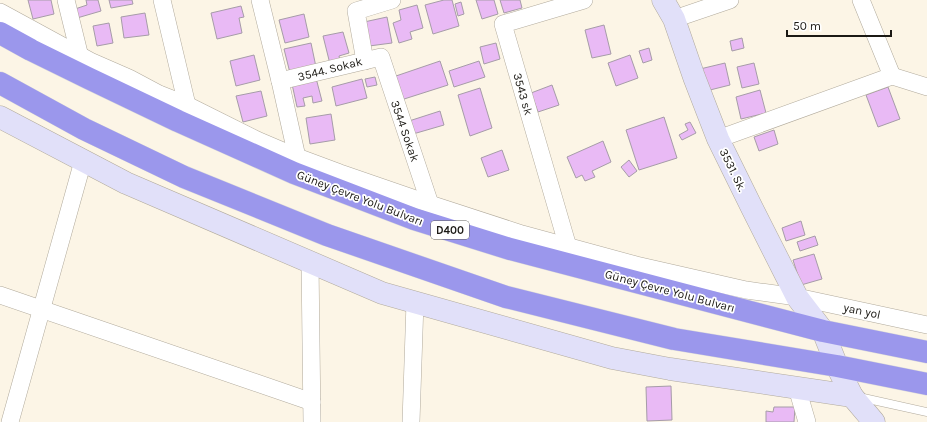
<svg xmlns="http://www.w3.org/2000/svg" width="927" height="422" font-family="Karla,sans-serif">
<style>
.building{fill:#e9baf5;stroke:#a69ca8}
.lines{fill:none;stroke-linecap:round;stroke-linejoin:round}
.lane-casing{stroke:#b1aa9c;stroke-width:9}
.street-casing{stroke:#b1aa9c;stroke-width:18}
.secondary-casing{stroke:#b1aa9c;stroke-width:23}
.highway-casing{stroke:#dbdad9;stroke-width:23}
.lane{stroke:#fff;stroke-width:8}
.street{stroke:#fff;stroke-width:17}
.secondary{stroke:#e1e0f9;stroke-width:22}
.highway{stroke:#9b97ec;stroke-width:22}
.labels{text-anchor:middle;dominant-baseline:central;stroke-width:3.5;stroke-linejoin:round;paint-order:stroke}
.shield{fill:#fff;stroke:#5f5e5a;stroke-width:1}
.shield-label{font-size:11px;font-weight:bold;fill:#1b1914}
.street-label{font-size:12px;fill:#1b1914;stroke:#fff}
</style>
<rect width="100%" height="100%" fill="#fcf5e6"/>
<g class="building">
<path d="M28 0H51L54 14 33 19Z"/>
<path d="M86 0H98L101 11 77 18 75 9 87 5Z"/>
<path d="M109 0H132L133 4 111 8Z"/>
<path d="M444 0H452L459 26 433 34 425 5Z"/>
<path d="M476 0H494L498 14 482 19Z"/>
<path d="M500 0H520L522 8 504 13Z"/>
<path d="M461 2 464 14 458 16 455 4Z"/>
<path d="M417 5 423 28 410 32 412 39 399 43 393 23 401 20 399 10Z"/>
<path d="M241 6 244 17 239 18 242 33 217 39 211 13Z"/>
<path d="M145 13 149 35 124 38 121 17Z"/>
<path d="M304 14 309 37 285 43 279 20Z"/>
<path d="M387 17 392 43 369 46 364 22Z"/>
<path d="M109 23 113 43 97 46 93 26Z"/>
<path d="M604 25 611 54 592 58 585 30Z"/>
<path d="M343 32 349 53 339 56 340 61 330 64 323 36Z"/>
<path d="M742 38 744 48 732 51 730 41Z"/>
<path d="M311 43 316 67 290 73 284 49Z"/>
<path d="M496 43 500 59 484 64 480 47Z"/>
<path d="M649 48 652 60 643 63 639 51Z"/>
<path d="M254 55 260 80 236 86 230 61Z"/>
<path d="M630 55 638 78 616 86 608 63Z"/>
<path d="M440 61 448 85 401 100 393 77Z"/>
<path d="M479 61 485 77 454 87 449 71Z"/>
<path d="M725 63 730 85 706 91 700 69Z"/>
<path d="M754 63 759 84 742 88 737 67Z"/>
<path d="M375 77 377 85 367 87 365 79Z"/>
<path d="M316 78 322 101 313 103 312 96 303 98 305 106 297 107 292 84Z"/>
<path d="M362 79 367 98 336 106 332 87Z"/>
<path d="M552 85 559 105 538 112 531 93Z"/>
<path d="M888 87 900 119 878 127 866 95Z"/>
<path d="M480 88 492 128 470 136 458 95Z"/>
<path d="M760 90 766 113 741 119 736 97Z"/>
<path d="M261 91 267 116 243 122 236 96Z"/>
<path d="M440 111 444 125 413 134 409 121Z"/>
<path d="M331 114 335 140 310 144 306 118Z"/>
<path d="M664 117 677 158 639 170 626 130Z"/>
<path d="M690 122 696 133 682 140 679 135 688 130 685 124Z"/>
<path d="M774 130 778 144 759 151 754 137Z"/>
<path d="M603 141 611 162 592 171 595 177 585 181 582 175 576 178 567 157Z"/>
<path d="M502 150 509 170 488 177 481 158Z"/>
<path d="M629 160 637 171 629 177 621 167Z"/>
<path d="M801 221 805 235 786 241 782 228Z"/>
<path d="M815 236 818 245 800 251 797 242Z"/>
<path d="M814 254 822 279 801 285 793 260Z"/>
<path d="M671 386 672 420 647 421 646 387Z"/>
<path d="M774 407H795L794 422H766V411L773 412Z"/>
</g>
<g class="lines">
<g class="lane-casing">
<path id="lane" d="M859 397 927 412"/>
</g>
<g class="street-casing">
<g id="street">
<path d="M66 0 80 57"/>
<path d="M162 0 187 105"/>
<path d="M260 0 280 81 297 157"/>
<path d="M861 0 892 76"/>
<path d="M0 12 90 61 129 78 159 94 187 105 257 140 297 157 340 173 430 204 522 234 636 265 746 290 797 297 927 325"/>
<path d="M674 19 730 0"/>
<path d="M365 61 356 11 392 0"/>
<path d="M280 81 381 57 430 204"/>
<path d="M718 139 892 76 927 87"/>
<path d="M568 247 503 24 584 0"/>
<path d="M310 262 312 422"/>
<path d="M0 295 312 402"/>
<path d="M797 388 807 422"/>
<path d="M10 422 83 161"/>
<path d="M411 422 415 302"/>
</g>
</g>
<g class="secondary-casing">
<g id="secondary">
<path d="M663 0 674 19 694 77 718 139 752 208 797 297 823 331 837 366 852 396 874 422"/>
<path d="M0 117 126 183 382 293 612 358 670 369 852 396"/>
</g>
</g>
<g class="highway-casing">
<g id="highway">
<path d="M0 33 31 50 88 78 178 121 294 173 414 219 510 249 823 331 927 352"/>
<path d="M0 83 84 129 184 177 327 235 506 297 674 339 837 366 927 384"/>
</g>
</g>
<use href="#lane" class="lane"/>
<use href="#street" class="street"/>
<use href="#secondary" class="secondary"/>
<use href="#highway" class="highway"/>
</g>
<g class="labels">
<rect class="shield" x="431" y="221" width="38" height="18" rx="3"/>
<g class="shield-label">
<text x="450" y="230">D400</text>
</g>
<g class="street-label">
<text transform="translate(330 69) rotate(-14)">3544. Sokak</text>
<text transform="translate(523 94) rotate(74)">3543 sk</text>
<text transform="translate(405 131) rotate(71)">3544 Sokak</text>
<text transform="translate(733 170) rotate(64)">3531. Sk.</text>
<text transform="translate(360 198) rotate(21)">Güney Çevre Yolu Bulvarı</text>
<text transform="translate(670 291) rotate(15)">Güney Çevre Yolu Bulvarı</text>
<text transform="translate(862 311) rotate(12)">yan yol</text>
</g>
</g>
<path d="M787 30v6h104v-6" fill="none" stroke="#1b1914" stroke-width="2"/>
<text x="793" y="30" font-size="12" fill="#1b1914" stroke="#ffffff" stroke-width="3" paint-order="stroke">50 m</text>
</svg>
